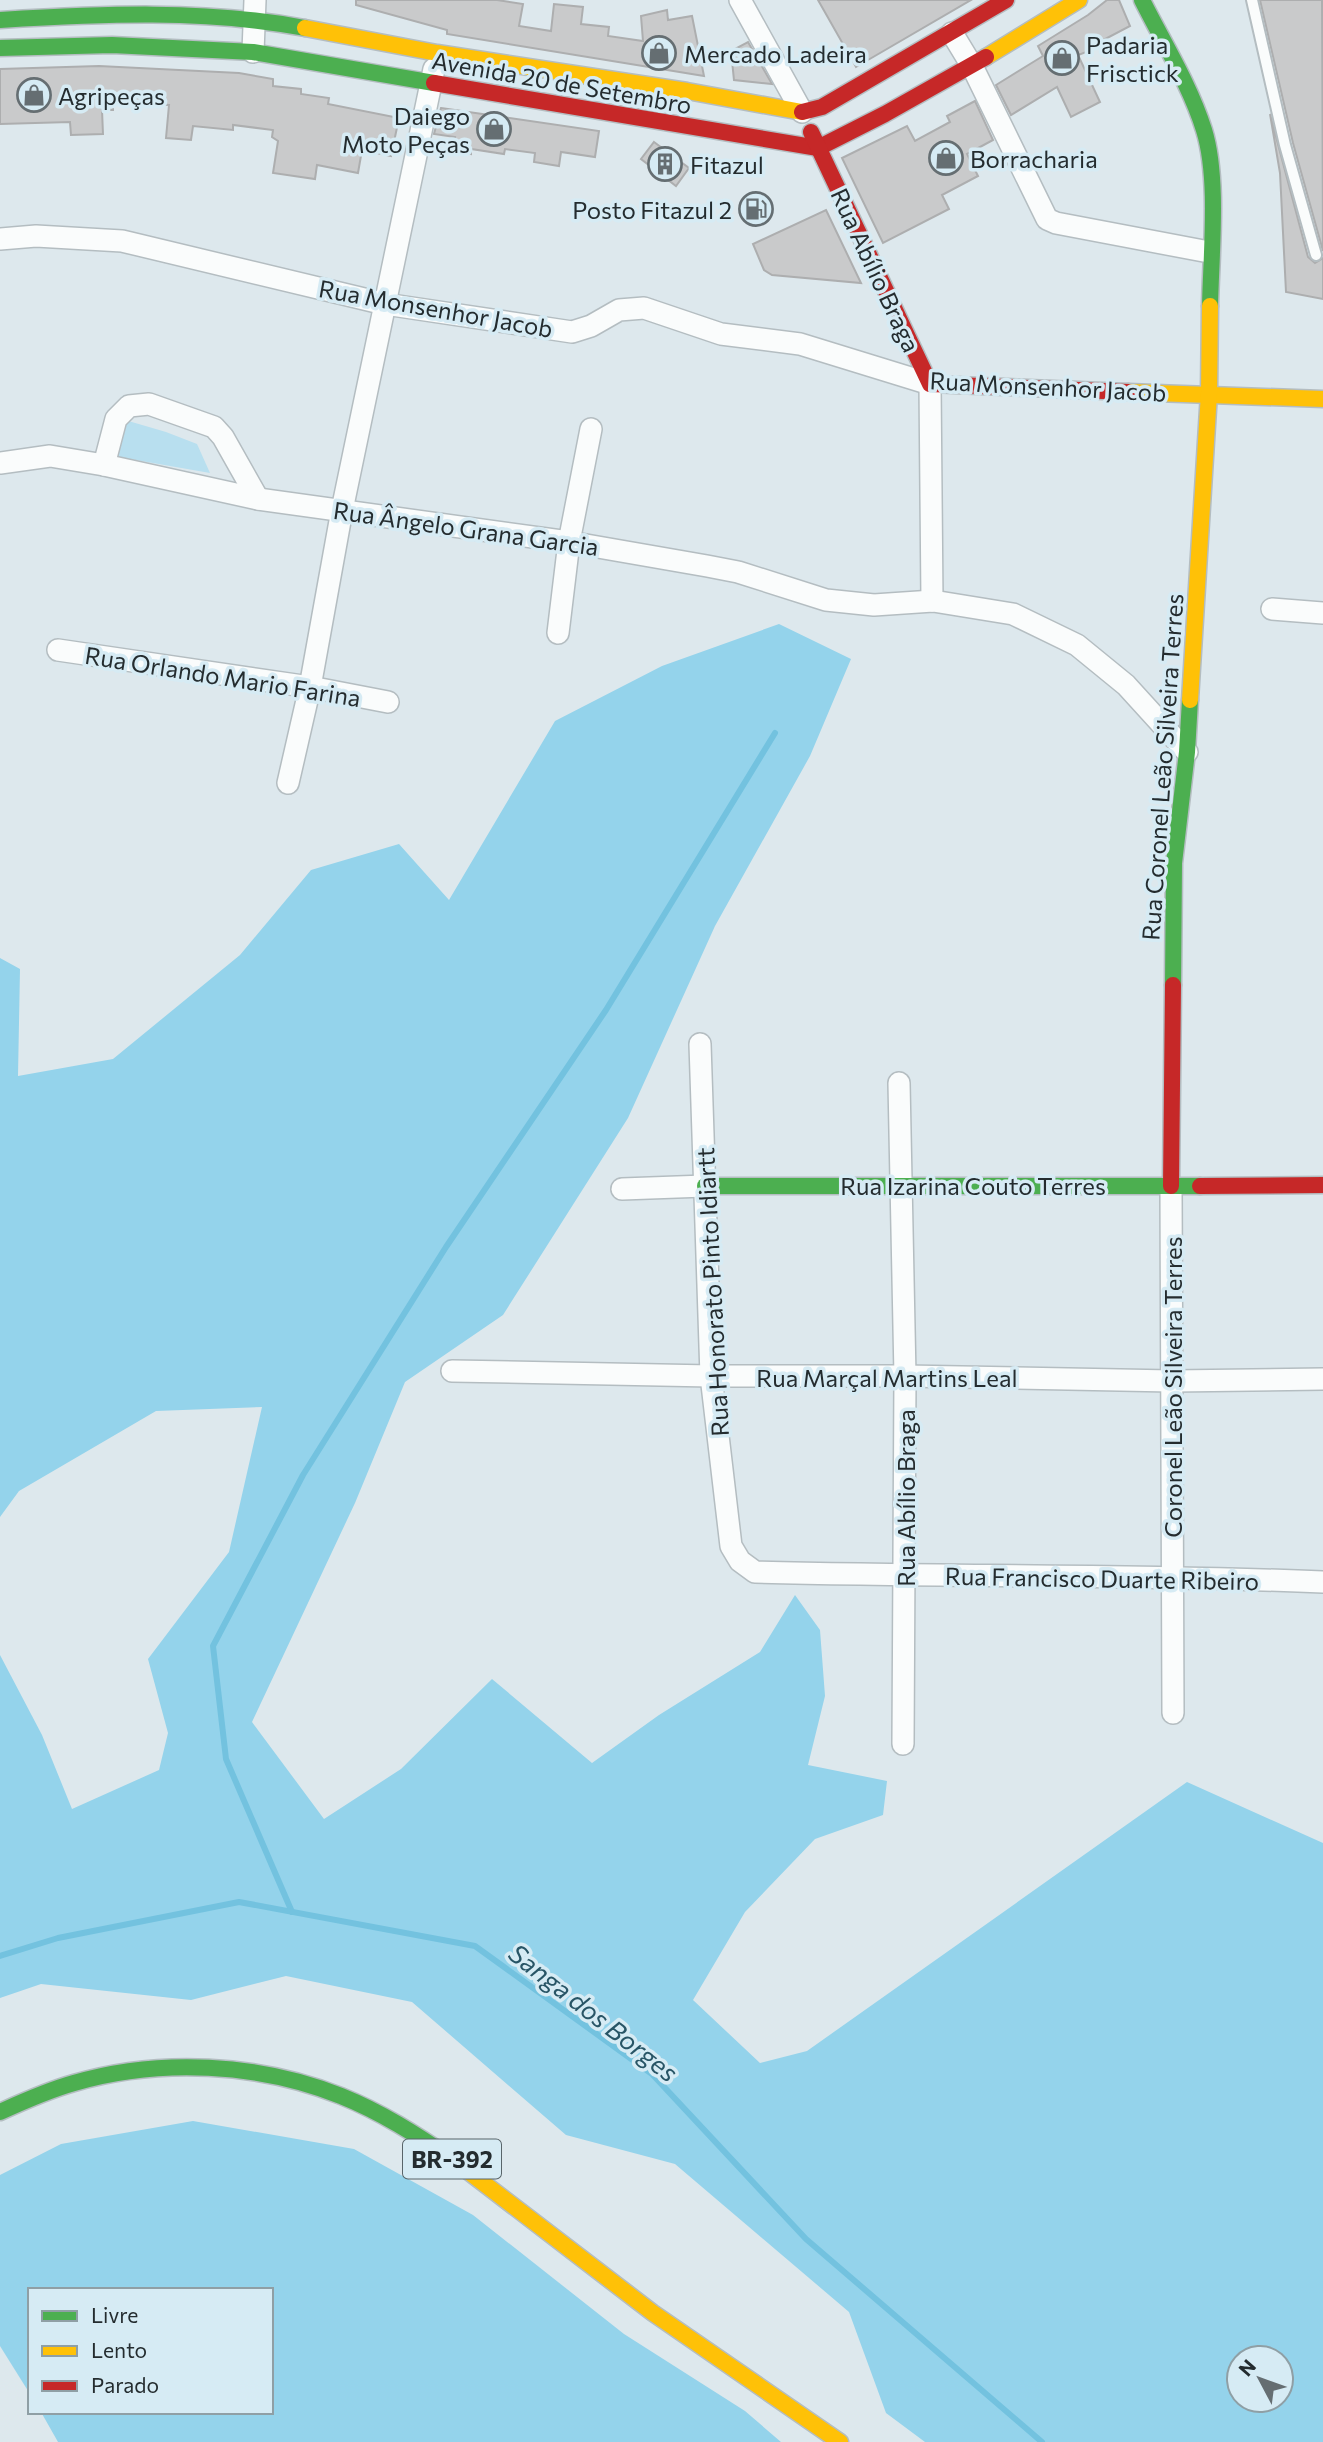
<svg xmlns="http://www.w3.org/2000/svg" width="1323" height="2442" font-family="Commissioner,sans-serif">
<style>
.green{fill:#b8dfef}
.forest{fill:#94d3eb;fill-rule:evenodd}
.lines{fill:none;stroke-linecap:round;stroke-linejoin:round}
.stream{stroke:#73c2df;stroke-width:6}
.building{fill:#c9cacb;stroke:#adaeaf;stroke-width:2}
.lane-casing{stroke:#b4bdc1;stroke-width:14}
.street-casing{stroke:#b4bdc1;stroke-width:24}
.fast-casing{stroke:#b4bdc1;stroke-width:19}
.slow-casing{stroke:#b4bdc1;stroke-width:19}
.jam-casing{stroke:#b4bdc1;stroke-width:19}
.lane{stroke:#fafcfc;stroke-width:10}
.street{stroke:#fafcfc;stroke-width:21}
.fast{stroke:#4caf50;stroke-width:16}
.slow{stroke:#ffc107;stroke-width:16}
.jam{stroke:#c62828;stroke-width:16}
.labels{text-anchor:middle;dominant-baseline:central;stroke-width:7;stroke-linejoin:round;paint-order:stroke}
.shield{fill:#d6ebf4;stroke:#59656a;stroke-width:2}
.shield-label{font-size:23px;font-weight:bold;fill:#242c2f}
.poi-label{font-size:24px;fill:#242c2f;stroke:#d6ebf4;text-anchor:start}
.street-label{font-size:24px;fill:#242c2f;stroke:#d6ebf4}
.water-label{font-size:26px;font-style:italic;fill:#285566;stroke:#d6ebf4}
</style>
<rect width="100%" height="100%" fill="#dde8ed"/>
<path class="green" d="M125 420 166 432 197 444 210 473 113 456Z"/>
<g class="forest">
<path d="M779 624 851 659 810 756 715 926 628 1118 503 1315 405 1382 355 1503 252 1722 324 1819 401 1769 492 1679 592 1763 659 1715 760 1652 795 1595 820 1630 825 1696 808 1765 887 1781 883 1815 815 1839 745 1912 693 2000 760 2063 807 2051 1187 1782 1323 1843V2442H925L886 2413 849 2312 675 2164 566 2135 412 2002 286 1976 191 2000 41 1984 0 1998V1655L42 1735 72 1809 159 1770 168 1733 148 1659 229 1552 262 1407 156 1411 19 1491 0 1517V958L20 969 18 1076 113 1059 240 955 311 870 399 844 449 900 555 721 662 666ZM1239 2358H1281V2400H1239Z"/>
<path d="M193 2121 354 2149 473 2215 624 2334 745 2411 781 2442H58L41 2412H271V2290H30V2394L0 2346V2175L61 2144Z"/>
</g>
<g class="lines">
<g class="stream">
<path d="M292 1912 226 1759 213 1646 303 1475 446 1247 606 1010 775 733"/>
<path d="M0 1956 58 1938 239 1902 475 1946 652 2074 806 2239 1042 2442"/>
</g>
</g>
<g class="building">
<path d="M356 0H497L523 4 519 26 551 31 554 4 583 7 581 24 609 27 608 36 643 41 641 16 667 10 668 20 692 16 704 76 447 34V30L356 5Z"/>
<path d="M818 0H971L856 67Z"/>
<path d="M1107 0H1119L1130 26 1088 48 1089 51 1078 55 1100 102 1071 117 1057 87 1011 115 996 85 1043 56 1038 46 1088 15Z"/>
<path d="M1260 0H1322L1323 251 1293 143Z"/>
<path d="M748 42 772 84 734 80 731 51Z"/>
<path d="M99 66 239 73 273 79V86L301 89V94L329 98 328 104 399 118 391 156 362 150 358 173 317 165 315 179 273 173 278 141 272 137 273 130 233 125V130L193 126 191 140 166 138 169 105 113 103V110H102L103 134 71 135 70 122 0 124V69Z"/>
<path d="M975 101 993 140 967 154 978 176 942 195 949 209 883 243 842 158 907 126 915 141 950 122 947 116Z"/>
<path d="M441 108 599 131 595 157 561 152 559 166 534 162 535 153 505 149 504 154 471 149V154L452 151 455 137 434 134Z"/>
<path d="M1270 114 1308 257 1315 263 1323 258V299L1286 292 1280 173Z"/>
<path d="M654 142 689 168 676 186 641 159Z"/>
<path d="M826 210 861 283 772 275 764 270 753 244Z"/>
</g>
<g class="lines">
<g class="lane-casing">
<path id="lane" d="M1252 0 1285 145 1316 255"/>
</g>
<g class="street-casing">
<g id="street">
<path d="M740 0 802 112"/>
<path d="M952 33 972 66 1047 219 1056 223 1209 252"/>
<path d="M253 52 255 0"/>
<path d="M0 239 36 236 122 241 385 304 572 332 591 326 619 310 644 308 721 334 800 344 930 384 932 601"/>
<path d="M0 463 50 456 104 465 258 499 569 542 707 566 738 572 826 600 874 605 933 601 1013 614 1077 645 1126 685 1187 752"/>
<path d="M104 465 116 419 129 406 149 404 214 427 223 437 258 499"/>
<path d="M1272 609 1323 613"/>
<path d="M558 633 569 542 591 429"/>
<path d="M58 650 310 687 388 702"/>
<path d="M288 783 310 687 342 510 434 69"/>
<path d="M700 1044 711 1376 731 1546 740 1561 755 1572C944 1577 1134 1574 1323 1582"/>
<path d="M899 1083 905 1376 903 1744"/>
<path d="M1171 1186 1173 1713"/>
<path d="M622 1189 705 1186"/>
<path d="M452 1371 711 1376H905L1172 1381 1323 1379"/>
</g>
</g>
<g class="fast-casing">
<g id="fast">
<path d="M1142 0C1163 42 1190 85 1204 130 1219 178 1211 254 1210 306"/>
<path d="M0 20C103 14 203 9 305 28"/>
<path d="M0 48 112 45 253 52 434 83"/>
<path d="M1173 985 1174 863 1187 752 1190 700"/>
<path d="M705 1186H1200"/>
<path d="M0 2112C24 2101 49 2090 74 2083 159 2058 259 2063 341 2096 381 2112 417 2135 452 2159"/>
</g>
</g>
<g class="slow-casing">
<g id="slow">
<path d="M305 28 437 53 687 91 802 112"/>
<path d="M986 57 1079 0"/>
<path d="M1128 392 1323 399"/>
<path d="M1190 700 1209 393 1210 306"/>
<path d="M452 2159 653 2313 840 2442"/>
</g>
</g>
<g class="jam-casing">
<g id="jam">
<path d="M434 83 818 148 885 114 986 57"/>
<path d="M802 112 822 107 1006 0"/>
<path d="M811 132 930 384 1128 392"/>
<path d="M1171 1186 1173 985"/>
<path d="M1200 1186 1323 1185"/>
</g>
</g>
<use href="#lane" class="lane"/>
<use href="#street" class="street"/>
<use href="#fast" class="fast"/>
<use href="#slow" class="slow"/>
<use href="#jam" class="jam"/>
</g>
<defs>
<g id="shop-ring" transform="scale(1.75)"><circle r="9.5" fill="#d6ebf4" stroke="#656e72" stroke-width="1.5"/><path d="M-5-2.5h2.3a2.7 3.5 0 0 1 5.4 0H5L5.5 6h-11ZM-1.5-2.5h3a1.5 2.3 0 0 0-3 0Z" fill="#656e72"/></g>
<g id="building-ring" transform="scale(1.75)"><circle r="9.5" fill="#d6ebf4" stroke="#656e72" stroke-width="1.5"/><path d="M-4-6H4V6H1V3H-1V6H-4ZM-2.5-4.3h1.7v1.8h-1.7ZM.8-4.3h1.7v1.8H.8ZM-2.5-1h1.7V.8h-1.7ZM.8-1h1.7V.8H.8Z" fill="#656e72"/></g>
<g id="fuel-ring" transform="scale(1.75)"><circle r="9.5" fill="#d6ebf4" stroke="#656e72" stroke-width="1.5"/><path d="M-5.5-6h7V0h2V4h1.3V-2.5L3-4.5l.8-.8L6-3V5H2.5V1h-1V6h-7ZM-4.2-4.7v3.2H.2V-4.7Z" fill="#656e72"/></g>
</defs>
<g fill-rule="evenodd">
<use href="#shop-ring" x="659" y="53"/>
<use href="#shop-ring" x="1062" y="58"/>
<use href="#shop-ring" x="34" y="95"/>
<use href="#shop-ring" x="494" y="129"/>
<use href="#shop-ring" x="946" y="158"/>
<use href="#building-ring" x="665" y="164"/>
<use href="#fuel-ring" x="756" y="209"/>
</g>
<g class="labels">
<rect class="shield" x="403" y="2139.5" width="98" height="39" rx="5"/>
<g class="shield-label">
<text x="452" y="2159">BR-392</text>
</g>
<g class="poi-label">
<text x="1086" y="44">Padaria<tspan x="1086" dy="28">Frisctick</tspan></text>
<text x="684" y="53">Mercado Ladeira</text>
<text x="58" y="95">Agripeças</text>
<text x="470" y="115" text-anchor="end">Daiego<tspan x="470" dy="28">Moto Peças</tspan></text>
<text x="970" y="158">Borracharia</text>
<text x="690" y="164">Fitazul</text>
<text x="732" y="209" text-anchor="end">Posto Fitazul 2</text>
</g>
<g class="street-label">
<text transform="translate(562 82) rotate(10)">Avenida 20 de Setembro</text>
<text transform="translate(876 270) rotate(65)">Rua Abílio Braga</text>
<text transform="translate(436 308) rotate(10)">Rua Monsenhor Jacob</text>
<text transform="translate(1048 386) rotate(3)">Rua Monsenhor Jacob</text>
<text transform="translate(466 528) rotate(8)">Rua Ângelo Grana Garcia</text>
<text transform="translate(223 676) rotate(9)">Rua Orlando Mario Farina</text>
<text transform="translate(1162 767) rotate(-86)">Rua Coronel Leão Silveira Terres</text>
<text x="973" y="1185">Rua Izarina Couto Terres</text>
<text transform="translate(712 1292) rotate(-93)">Rua Honorato Pinto Idiartt</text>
<text x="887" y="1377">Rua Marçal Martins Leal</text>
<text transform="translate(1172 1387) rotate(-90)">Coronel Leão Silveira Terres</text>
<text transform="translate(905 1498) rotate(-90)">Rua Abílio Braga</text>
<text transform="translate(1102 1578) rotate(1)">Rua Francisco Duarte Ribeiro</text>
</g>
<g class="water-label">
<text transform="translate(594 2012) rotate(38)">Sanga dos Borges</text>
</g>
</g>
<rect x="28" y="2288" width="245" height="126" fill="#d6ebf4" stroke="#8f9fa5" stroke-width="2"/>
<rect x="42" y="2311" width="35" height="10" fill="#4caf50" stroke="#8f9fa5" stroke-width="2"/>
<text x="91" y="2323" font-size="21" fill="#242c2f">Livre</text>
<rect x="42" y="2346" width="35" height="10" fill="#ffc107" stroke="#8f9fa5" stroke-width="2"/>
<text x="91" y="2358" font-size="21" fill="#242c2f">Lento</text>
<rect x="42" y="2381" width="35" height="10" fill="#c62828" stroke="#8f9fa5" stroke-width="2"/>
<text x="91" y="2393" font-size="21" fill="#242c2f">Parado</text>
<g transform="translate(1260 2379) rotate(311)"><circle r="33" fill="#d6ebf4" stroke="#8f9fa5" stroke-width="2"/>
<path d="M0-5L12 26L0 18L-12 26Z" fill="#656e72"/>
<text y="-10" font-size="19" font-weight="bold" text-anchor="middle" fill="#242c2f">N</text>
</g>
</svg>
